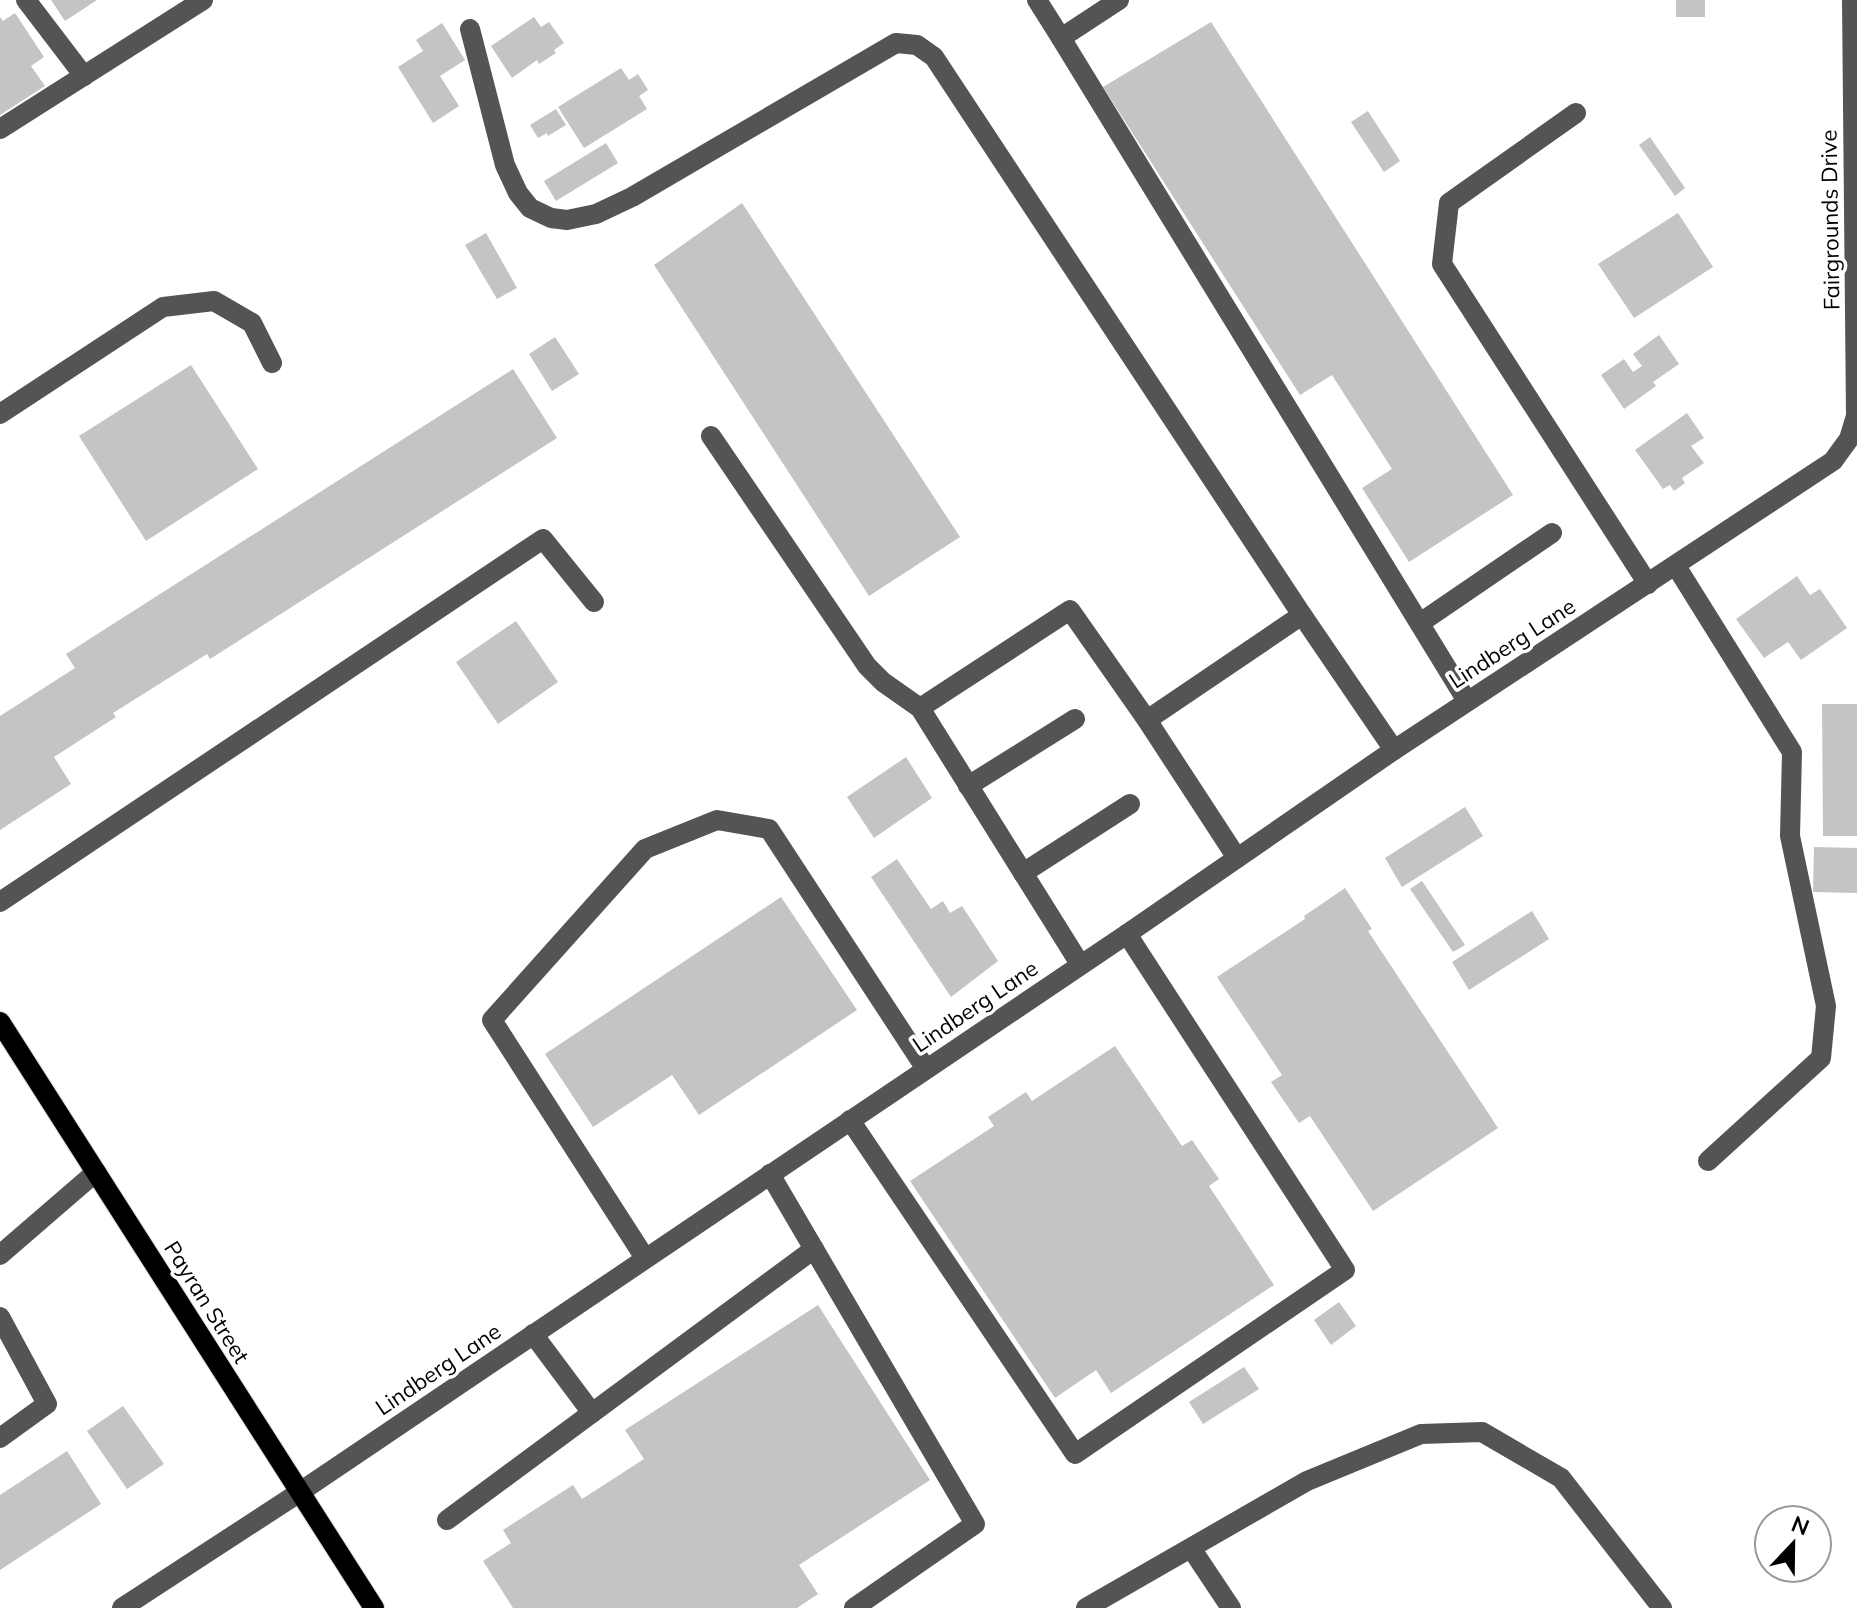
<svg xmlns="http://www.w3.org/2000/svg" width="1857" height="1608" font-family="Mulish,sans-serif">
<style>
.building{fill:#c4c4c4}
.lines{fill:none;stroke-linecap:round;stroke-linejoin:round}
.major-casing{stroke:#dbdbdb;stroke-width:22}
.minor{stroke:#545454;stroke-width:20}
.major{stroke:#000;stroke-width:20}
.labels{text-anchor:middle;dominant-baseline:central;stroke-width:7;stroke-linejoin:round;paint-order:stroke}
.street-label{font-size:22px;fill:#000;stroke:#fff}
</style>
<rect width="100%" height="100%" fill="#fff"/>
<g class="building">
<path d="M51 0H97L65 21Z"/>
<rect x="1676" y="0" width="29" height="17"/>
<path d="M15 13 44 57 31 66 45 86 0 115V17L3 21Z"/>
<path d="M534 17 541 27 549 22 564 43 554 50 556 53 539 64 537 60 512 78 491 46Z"/>
<path d="M1211 22 1513 495 1409 562 1362 488 1392 469 1332 375 1300 395 1103 87Z"/>
<path d="M442 23 465 60 440 76 459 106 433 123 398 67 423 51 416 40Z"/>
<path d="M621 68 629 80 638 74 648 90 639 96 647 109 584 148 558 107Z"/>
<path d="M556 109 566 125 548 136 547 133 538 138 530 125Z"/>
<path d="M1368 111 1400 161 1384 172 1351 122Z"/>
<path d="M1650 137 1685 188 1675 196 1639 145Z"/>
<path d="M606 143 618 163 556 201 544 181Z"/>
<path d="M742 203 960 537 869 596 654 265Z"/>
<path d="M1678 213 1713 267 1634 318 1598 264Z"/>
<path d="M486 233 517 288 497 299 465 245Z"/>
<path d="M1659 335 1679 364 1653 382 1656 386 1624 409 1601 375 1624 359 1633 372 1642 366 1633 354Z"/>
<path d="M555 337 579 374 552 391 529 354Z"/>
<path d="M191 365 258 469 146 541 79 436Z"/>
<path d="M513 369 557 438 210 659 207 654 113 713 116 717 54 757 71 784 0 830V716L75 668 66 654Z"/>
<path d="M1687 413 1704 438 1691 446 1704 463 1682 478 1685 483 1674 491 1670 485 1663 489 1635 450Z"/>
<path d="M1797 576 1810 595 1820 589 1847 628 1801 660 1788 642 1764 658 1736 619Z"/>
<path d="M516 621 558 682 498 724 456 662Z"/>
<path d="M1822 704H1857V836H1823Z"/>
<path d="M906 757 932 798 874 838 847 797Z"/>
<path d="M1465 807 1483 836 1402 887 1385 858Z"/>
<path d="M1814 847 1857 848V893L1813 892Z"/>
<path d="M897 859 931 909 943 901 950 913 962 906 998 961 951 997 871 877Z"/>
<path d="M1422 881 1465 945 1453 952 1410 889Z"/>
<path d="M1345 888 1372 929 1368 931 1498 1128 1373 1211 1310 1116 1299 1123 1271 1082 1282 1075 1217 977 1305 919 1304 916Z"/>
<path d="M781 897 857 1010 699 1115 672 1075 593 1127 545 1054Z"/>
<path d="M1532 911 1549 939 1469 990 1452 962Z"/>
<path d="M1115 1046 1182 1146 1192 1140 1219 1179 1209 1186 1274 1285 1111 1393 1096 1370 1055 1398 910 1181 994 1126 988 1117 1026 1092 1032 1101Z"/>
<path d="M1339 1302 1356 1326 1331 1345 1314 1320Z"/>
<path d="M818 1305 930 1480 799 1565 818 1594 797 1608H513L483 1561 511 1543 503 1530 573 1485 582 1499 644 1459 625 1430Z"/>
<path d="M1244 1367 1259 1389 1203 1424 1189 1402Z"/>
<path d="M123 1406 164 1464 127 1489 87 1431Z"/>
<path d="M67 1451 101 1504 0 1570V1495Z"/>
</g>
<g class="lines">
<g class="major-casing">
<path id="major" d="M0 1022 374 1608"/>
</g>
<g class="minor">
<path d="M26 0 84 76"/>
<path d="M1037 0 1061 38"/>
<path d="M1119 0 1061 38 1467 701"/>
<path d="M470 29 505 165 518 193 530 208 551 218 567 220 596 214 632 197 896 43 917 45 934 57 1302 615"/>
<path d="M1576 113 1449 203 1442 264 1648 584"/>
<path d="M0 129 203 0"/>
<path d="M0 414 163 307 214 301 252 323 272 363"/>
<path d="M711 436 867 666 883 682 920 708 1080 964"/>
<path d="M1676 566 1792 752 1790 836 1826 1006 1821 1058 1708 1161"/>
<path d="M1420 623 1552 533"/>
<path d="M920 708 1070 610 1147 720 1237 858"/>
<path d="M1147 720 1302 615 1394 750"/>
<path d="M968 786 1075 719"/>
<path d="M1023 873 1130 804"/>
<path d="M0 902 543 539 594 602"/>
<path d="M850 1120 1075 1454 1345 1270 1127 934"/>
<path d="M770 1174 975 1524 854 1608"/>
<path d="M0 1255 96 1172"/>
<path d="M645 1258 492 1020 645 849 717 820 769 829 926 1069"/>
<path d="M0 1317 47 1404 0 1438"/>
<path d="M533 1334 592 1413"/>
<path d="M447 1520 814 1249"/>
<path d="M1191 1548 1231 1608"/>
<path d="M122 1608 300 1492 1127 934 1394 750 1833 461 1849 439 1856 416 1852 0"/>
<path d="M1086 1608 1307 1481 1421 1434 1482 1432 1561 1478 1662 1608"/>
</g>
<use href="#major" class="major"/>
</g>
<g class="labels">
<g class="street-label">
<text transform="translate(1830 220) rotate(-91)">Fairgrounds Drive</text>
<text transform="translate(1512 643) rotate(-33)">Lindberg Lane</text>
<text transform="translate(975 1006) rotate(-34)">Lindberg Lane</text>
<text transform="translate(207 1302) rotate(58)">Payran Street</text>
<text transform="translate(438 1369) rotate(-34)">Lindberg Lane</text>
</g>
</g>
<g transform="translate(1793 1544) rotate(22)"><circle r="38" fill="#ffffff" stroke="#999999" stroke-width="2"/>
<path d="M0-6L14 30L0 20L-14 30Z" fill="#000000"/>
<text y="-12" font-size="22" font-weight="bold" text-anchor="middle" fill="#000000">N</text>
</g>
</svg>
